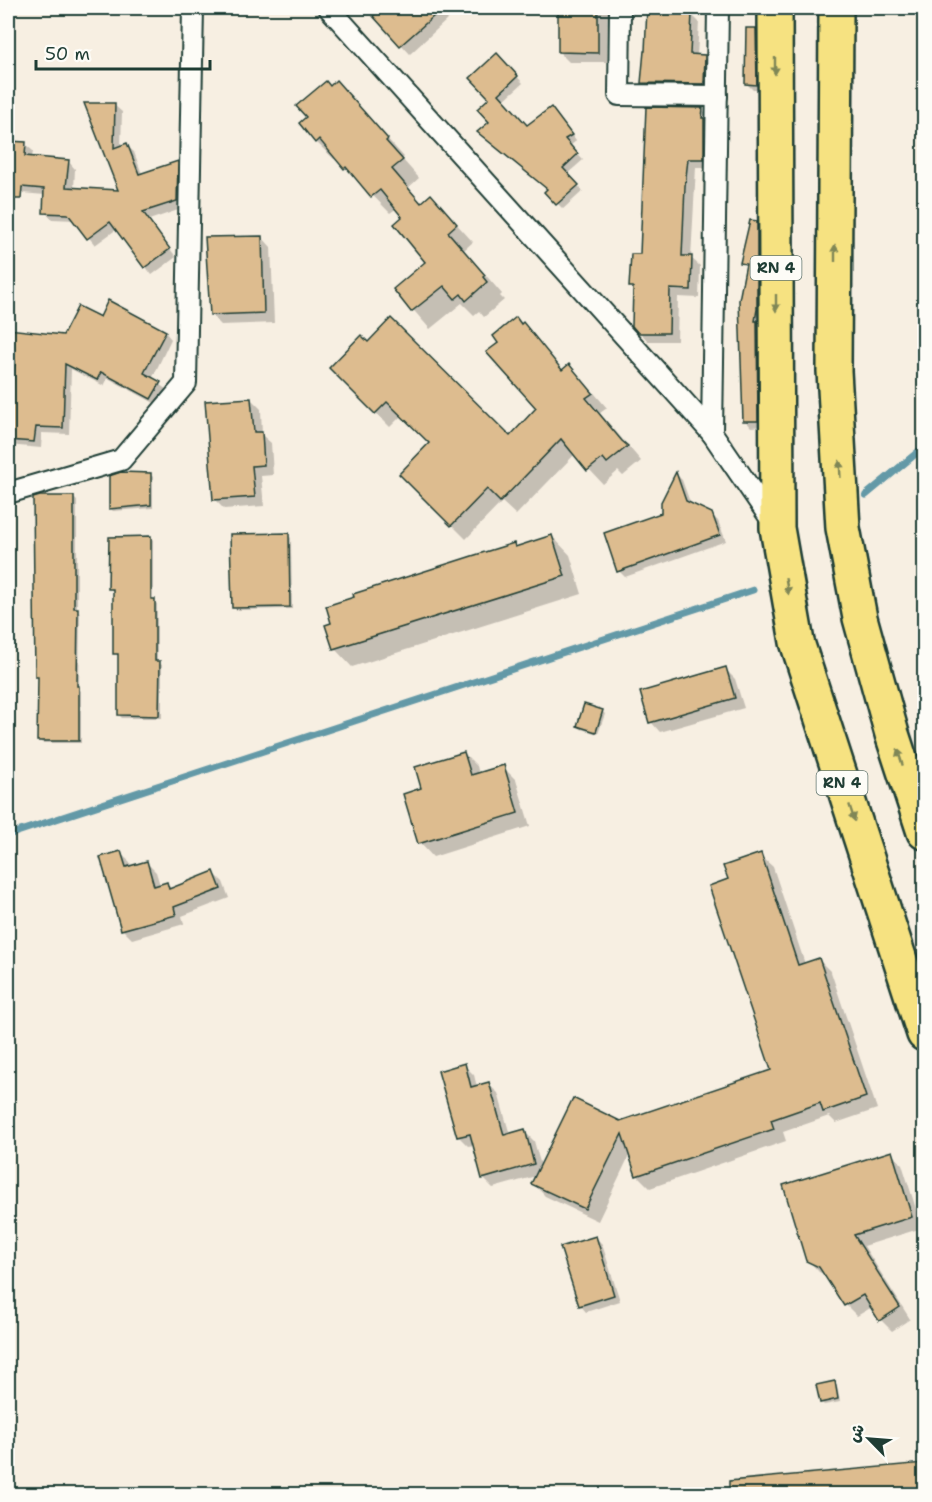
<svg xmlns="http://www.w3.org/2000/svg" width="932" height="1502" font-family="'Shantell Sans','Playpen Sans Arabic',sans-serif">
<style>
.shadow{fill:#0003}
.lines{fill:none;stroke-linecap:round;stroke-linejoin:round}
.stream{stroke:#6499a7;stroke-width:7}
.building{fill:#ddbc8f;stroke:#1f3d34;stroke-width:1.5}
.street-casing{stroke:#1f3d34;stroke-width:24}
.highway-casing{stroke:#1f3d34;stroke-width:38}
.street{stroke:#fdfcf7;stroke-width:20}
.highway{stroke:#f6e281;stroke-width:33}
.oneway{fill:#808757}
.labels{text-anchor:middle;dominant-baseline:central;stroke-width:4.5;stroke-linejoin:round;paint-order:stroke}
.shield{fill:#fdfcf7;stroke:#62766e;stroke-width:1.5}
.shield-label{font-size:15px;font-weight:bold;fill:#1f3d34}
</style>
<rect width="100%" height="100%" fill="#f7efe2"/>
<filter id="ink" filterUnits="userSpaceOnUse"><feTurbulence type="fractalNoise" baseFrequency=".0167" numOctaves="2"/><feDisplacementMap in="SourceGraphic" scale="12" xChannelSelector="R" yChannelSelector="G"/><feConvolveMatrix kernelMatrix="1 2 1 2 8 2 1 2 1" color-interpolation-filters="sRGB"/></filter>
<g filter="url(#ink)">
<g class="shadow">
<path d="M385 8H460L410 54 375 16Z"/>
<path d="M560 8H608L607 62H569L559 52Z"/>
<path d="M641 8H692L691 14 699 22 697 56 705 57 712 64 711 91 650 90 643 83 649 13Z"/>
<path d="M920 8H924V34L920 31Z"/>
<path d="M756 29 762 36V90H753L747 84Z"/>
<path d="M497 55 523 83 504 100 528 127 557 115 576 141 570 146 583 160 567 174 583 191 563 209 546 192 548 190 491 122V98Z"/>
<path d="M336 82 404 157 402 159 419 178 408 188 422 204 431 196 473 242 464 250 502 294 500 296 504 300 484 317 479 311 474 315 462 303 430 329 395 289 427 262 405 217 397 208 390 213 336 158 334 159 316 142 330 87Z"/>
<path d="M86 105H114L122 112 121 147 126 145 134 152 142 174 178 163 185 170 184 208 149 220 176 257 152 275 117 229 95 245 75 220 52 219 45 212V195L10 192 8 189V142L25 144 33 151 32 158 68 161 75 169 74 189 120 191Z"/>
<path d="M702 109 711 118 712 167H696L691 258 700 266 699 298 678 297 677 341H648L633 325 634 290 631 287 642 255Z"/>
<path d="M756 223 763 229 764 426 751 427 745 420 747 267 742 262Z"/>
<path d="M262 237 271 247 274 323 221 325 211 315Z"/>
<path d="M100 319 165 332 171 339 152 379 167 390 158 405 108 378 104 386 71 369 69 434 42 433 41 448 8 445V330L64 337Z"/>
<path d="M523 324 563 370 569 366 583 380 607 408 600 413 641 461 623 476 618 471 603 484 575 454 516 515 502 502 466 539 401 474 431 443 402 415 390 427 331 368 368 344 510 438 538 408Z"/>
<path d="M251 399 261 409 262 435 271 443 273 475 261 476 264 506 224 509 214 499Z"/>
<path d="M150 474 153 477V508L113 511 110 508Z"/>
<path d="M677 475 682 480 691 505 711 514 718 521 726 541 625 577 619 571 662 514Z"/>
<path d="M74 498 77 501V609L80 613 79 689 81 691V743H42L39 740V679L37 676Z"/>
<path d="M288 535 291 538 292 609 236 610 233 607Z"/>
<path d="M552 536 570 555 582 594 352 667 334 648 333 624 513 545 516 548Z"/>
<path d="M150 537 153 540V601L157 604V662L162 665V718H122L119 715 120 656 115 653V592L110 589Z"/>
<path d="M919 540H924V668L923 666Z"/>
<path d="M725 669 735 679 744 708 660 732 651 722Z"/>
<path d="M602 711 605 714 598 734 581 729 578 726Z"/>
<path d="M464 753 477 766 479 774 503 767 516 780 530 826 433 857 420 843 423 789Z"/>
<path d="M120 853 130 862 131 867 147 863 156 872 160 885 166 884 172 889 214 873 223 882 229 898 182 916 184 924 132 939 123 930 102 858Z"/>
<path d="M760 855 773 867 805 964 818 959 831 972 877 1109 836 1123 829 1116 783 1132 786 1141 650 1188 637 1175 630 1154 598 1221 545 1196 533 1183 536 1176 493 1188 483 1178 474 1145 468 1146 458 1136 464 1065 474 1075 477 1087 488 1084 498 1093 510 1135 524 1131 534 1141 541 1166 620 1123 773 1071 729 880Z"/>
<path d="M891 1153 902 1164 922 1228 864 1246 910 1319 892 1331 881 1320 872 1307 857 1316 846 1305 826 1275 819 1272 808 1260Z"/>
<path d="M595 1237 602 1244 620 1301 586 1312 580 1305Z"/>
<path d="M834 1383 837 1386 840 1402 824 1405 821 1402Z"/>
<path d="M924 1464V1494H754L753 1480Z"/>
</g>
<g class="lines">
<g class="stream">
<path d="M866 495 924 447"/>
<path d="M8 835 753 590"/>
</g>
</g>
<g class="building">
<path d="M383 8H443L400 46 373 16Z"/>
<path d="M558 8H598V53L558 52Z"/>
<path d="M647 8H685L684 12 692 13 690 54 705 55 704 84 641 83 644 51H645Z"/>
<path d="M746 28H756L757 85 745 84Z"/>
<path d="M497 53 518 76 499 94 527 125 551 107 572 135 565 139 578 154 563 168 579 185 556 205 544 192 547 189 477 132 489 122 477 109 489 98 470 78Z"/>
<path d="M336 80 388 139 386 141 403 160 392 169 421 203 431 194 457 224 448 232 485 275 483 277 487 282 466 301 461 294 455 299 444 286 411 312 393 289 425 262 394 224 402 217 380 190 371 197 346 167 344 169 319 139 315 143 299 123 306 117 296 106 326 81 330 86Z"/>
<path d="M84 103H115L114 148 127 143 139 174 178 161 177 201 143 212 170 249 144 268 110 222 87 239 68 214 43 213 44 189 22 187 21 199H8V141L26 142 25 156 69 160 66 187 118 190Z"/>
<path d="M646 107 703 108 702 118H704V159H688L685 186 682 256H692L691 290 670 289 669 333H638L632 326 633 287H629L631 254H640Z"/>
<path d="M750 220 757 221V309L755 321H757L758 421H743L739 300 746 264 740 263Z"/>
<path d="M262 236 264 313 210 315 205 237Z"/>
<path d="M108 300 166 331 144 373 161 382 151 399 101 372 97 380 65 364 63 428 36 427 34 442 8 440V396H11L15 361 8 360V329L63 335 78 306 100 317Z"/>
<path d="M516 317 521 324 523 322 562 370 569 364 593 393 586 398 622 441 628 446 607 463 603 458 587 471 561 439 500 502 487 489 451 526 399 474 429 443 387 402 375 414 329 368 361 335 368 342 391 318 510 436 536 408 486 352 498 343 493 336Z"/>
<path d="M251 398 254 432H262L264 465 252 466 255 497 213 500 205 401Z"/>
<path d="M121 472 151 473V505L109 509V476Z"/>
<path d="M676 472 686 501 712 513 720 535 617 572 604 533 661 513V502Z"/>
<path d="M40 496H74V608H78L77 686H79V741H37L38 677H35L33 498Z"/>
<path d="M289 533 290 607 232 608 230 534Z"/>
<path d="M552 535 565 576 333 649 325 625 331 623 326 606 354 597 353 594 472 556 514 543 515 547Z"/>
<path d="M151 536V599H155V661H160L159 716 118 715V654H113V589H108L109 537Z"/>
<path d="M726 667 735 698 649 723 640 692Z"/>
<path d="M584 704 603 710 596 732 577 726Z"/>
<path d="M464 752 471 775 504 765 518 813 418 844 403 794 421 788 415 767Z"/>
<path d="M121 851 126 867 147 861 154 886 167 882 169 889 214 871 221 889 174 907 176 915 121 930 100 857Z"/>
<path d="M761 853 798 965 819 958 866 1097 823 1112 820 1103 771 1120 774 1129 636 1176 622 1134 585 1209 531 1184 573 1098 620 1121 771 1070 709 886 728 879 723 866Z"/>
<path d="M465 1063 471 1087 489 1082 504 1135 525 1129 534 1164 482 1179 470 1134 457 1137 438 1071Z"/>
<path d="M892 1151 912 1217 854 1235 900 1307 879 1321 863 1295 844 1306 819 1267 806 1261 783 1185Z"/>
<path d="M596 1236 614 1295 579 1306 560 1247Z"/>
<path d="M835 1381 838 1399 820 1403 816 1385Z"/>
<path d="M924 1463V1494H729V1481Z"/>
</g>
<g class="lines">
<g class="street-casing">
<g id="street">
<path d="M329 8 712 433"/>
<path d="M620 8 619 95 717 96"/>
<path d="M718 8 712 433 775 525"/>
<path d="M8 493 121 460 186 383 193 8"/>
</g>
</g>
<g class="highway-casing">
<g id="highway">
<path d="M775 8 777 528 797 642 924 1034"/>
<path d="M836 8 834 371 843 528 860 618 892 734 924 832"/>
</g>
</g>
<use href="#street" class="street"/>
<use href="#highway" class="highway"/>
</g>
<defs><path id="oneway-solid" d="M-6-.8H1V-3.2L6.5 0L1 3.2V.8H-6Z" transform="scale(1.5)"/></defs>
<g class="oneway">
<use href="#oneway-solid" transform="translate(775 66) rotate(90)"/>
<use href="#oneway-solid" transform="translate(835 253) rotate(-90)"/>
<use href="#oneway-solid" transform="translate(776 303) rotate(90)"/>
<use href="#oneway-solid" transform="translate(840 469) rotate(-93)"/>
<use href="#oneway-solid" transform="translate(787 586) rotate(80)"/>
<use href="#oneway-solid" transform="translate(900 757) rotate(-108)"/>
<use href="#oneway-solid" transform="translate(852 813) rotate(72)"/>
</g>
</g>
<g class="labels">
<g class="shield">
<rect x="750.5" y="256" width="51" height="24" rx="4.5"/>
<rect x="816.5" y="771" width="51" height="24" rx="4.5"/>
</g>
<g class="shield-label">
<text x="776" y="268">RN 4</text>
<text x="842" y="783">RN 4</text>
</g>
</g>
<rect width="932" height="1502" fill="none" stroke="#fdfcf7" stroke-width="30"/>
<rect x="15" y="15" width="902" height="1472" fill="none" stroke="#1f3d34" stroke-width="2" filter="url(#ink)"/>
<g transform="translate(869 1439) rotate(295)" stroke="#fdfcf7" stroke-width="4.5" paint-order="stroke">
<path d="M0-4.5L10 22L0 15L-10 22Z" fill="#1f3d34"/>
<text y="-9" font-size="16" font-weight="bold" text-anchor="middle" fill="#1f3d34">ش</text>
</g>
<path d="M36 60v9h174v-9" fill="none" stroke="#1f3d34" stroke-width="3"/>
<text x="45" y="60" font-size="18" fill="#1f3d34" stroke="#fdfcf7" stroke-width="4.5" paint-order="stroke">50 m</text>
</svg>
